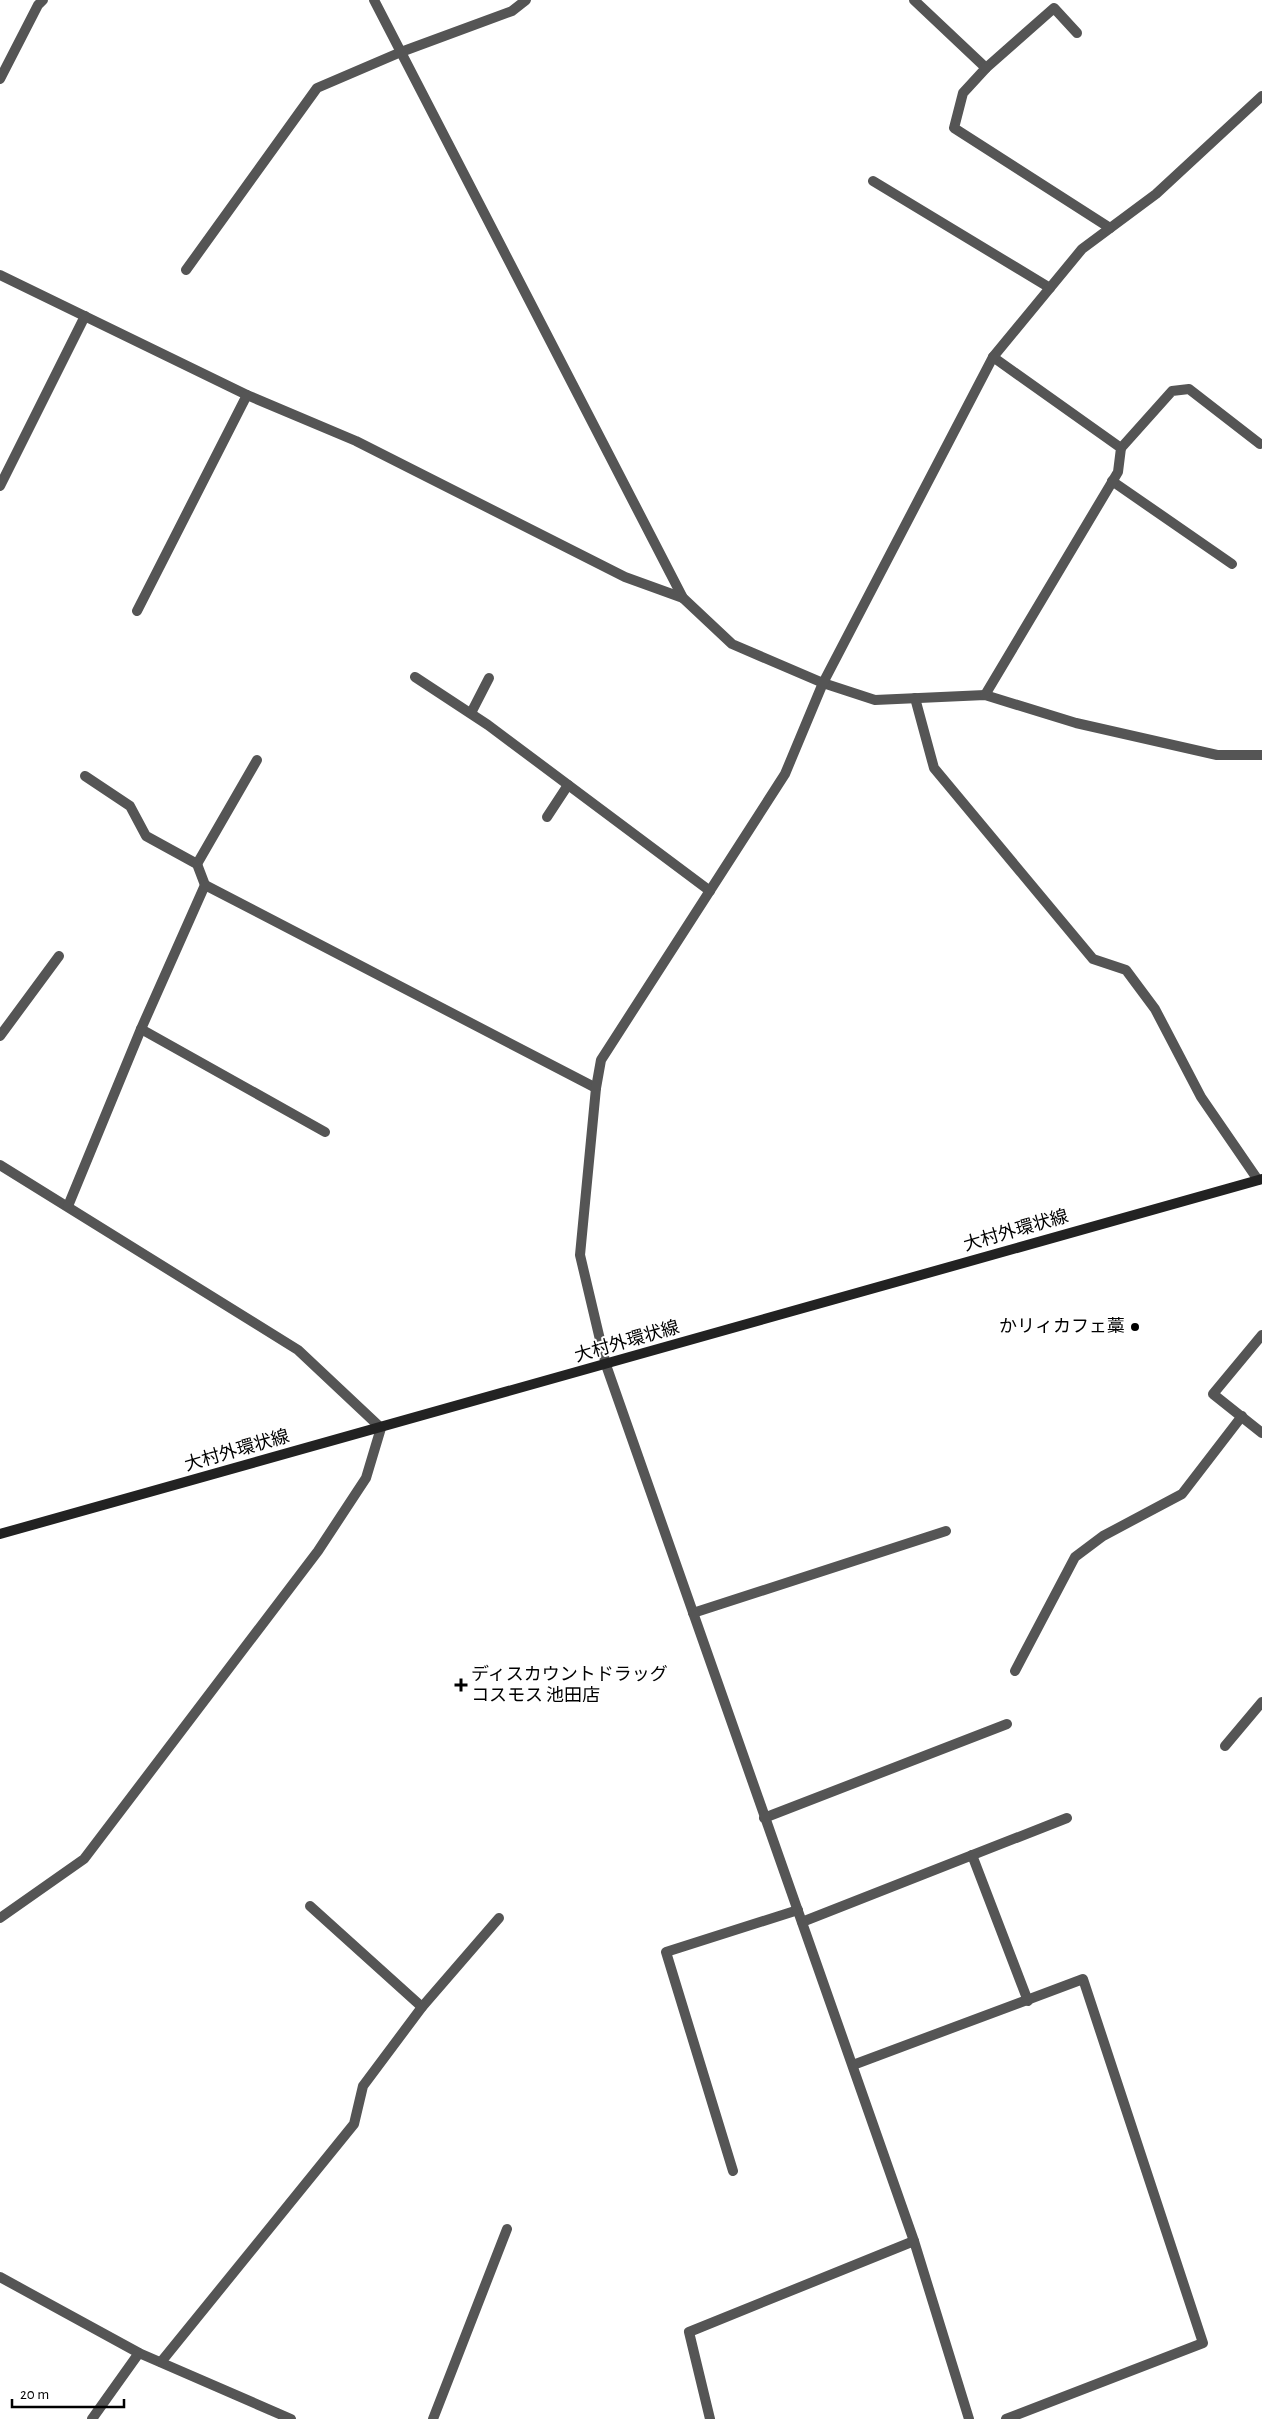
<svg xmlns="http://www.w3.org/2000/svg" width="1262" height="2419" font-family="'Alegreya Sans','Noto Sans JP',sans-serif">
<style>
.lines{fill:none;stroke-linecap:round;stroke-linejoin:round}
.lane{stroke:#555;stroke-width:10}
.street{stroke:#555;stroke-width:10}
.secondary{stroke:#222;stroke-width:10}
.poi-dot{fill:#000;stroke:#fff;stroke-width:2}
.labels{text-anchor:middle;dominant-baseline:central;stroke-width:4;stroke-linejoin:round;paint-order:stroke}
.street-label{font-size:18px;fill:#000;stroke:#fff}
.poi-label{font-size:18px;fill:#000;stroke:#fff;text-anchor:end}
</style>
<rect width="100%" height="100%" fill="#fff"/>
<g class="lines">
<path class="lane" d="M1121 448 1172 391 1189 389 1260 444"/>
<g class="street">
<path d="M374 0 683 598 732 644 823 683 875 700 985 695 1076 723 1217 755H1262"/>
<path d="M914 0 986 68 963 93 954 128 1110 228"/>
<path d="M986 68 1054 8 1077 33"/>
<path d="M0 79 38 5 43 0"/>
<path d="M873 181 1050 288"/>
<path d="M186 270 317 88 401 52 512 11 526 0"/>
<path d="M0 275 247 395 356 441 625 577 683 598"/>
<path d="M1112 481 1232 564"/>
<path d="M0 486 85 316"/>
<path d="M137 611 247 395"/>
<path d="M415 677 488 725 710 891"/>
<path d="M985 695 1118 472 1121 448 993 357"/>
<path d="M915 698 934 768 1093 959 1126 970 1155 1009 1201 1097 1258 1180"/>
<path d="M471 713 489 678"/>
<path d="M85 776 130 806 146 836 197 864 205 885"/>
<path d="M547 817 568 785"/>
<path d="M197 864 257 760"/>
<path d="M141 1029 325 1132"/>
<path d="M0 1036 59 956"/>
<path d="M0 1165 298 1350 381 1428 366 1478 318 1551 84 1859 0 1918"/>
<path d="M68 1206 141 1029 205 885 596 1088"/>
<path d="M1262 1335 1213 1394 1262 1433"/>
<path d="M693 1613 946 1531"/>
<path d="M1015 1671 1075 1557 1103 1536 1182 1494 1242 1416"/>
<path d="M1225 1746 1262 1702"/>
<path d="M764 1818 1007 1724"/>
<path d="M972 1855 1028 2001"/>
<path d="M310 1906 422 2007"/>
<path d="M802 1922 1067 1818"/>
<path d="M853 2065 1083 1979 1203 2343 1006 2419"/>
<path d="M733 2171 666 1952 798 1910"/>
<path d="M0 2277 139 2353 291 2419"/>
<path d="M161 2362 354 2124 363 2086 422 2007 499 1918"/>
<path d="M92 2419 139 2353"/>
<path d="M433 2419 507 2229"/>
<path d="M710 2419 689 2332 914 2241"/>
<path d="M969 2419 914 2241 606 1365 580 1255 596 1088 601 1060 785 774 823 683 993 357 1082 249 1156 194 1262 96"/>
</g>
<path class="secondary" d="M0 1534 1262 1179"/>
</g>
<g class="poi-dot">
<circle cx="1135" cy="1327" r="5"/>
<path d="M458.5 1677.5h5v5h5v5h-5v5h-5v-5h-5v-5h5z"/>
</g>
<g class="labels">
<g class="street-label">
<text transform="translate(1016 1231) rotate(-16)">大村外環状線</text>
<text transform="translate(627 1342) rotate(-16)">大村外環状線</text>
<text transform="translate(237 1451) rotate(-16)">大村外環状線</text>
</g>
<g class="poi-label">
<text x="1125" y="1327">かリィカフェ藁</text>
<text x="471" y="1675" text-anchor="start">ディスカウントドラッグ<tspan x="471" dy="21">コスモス 池田店</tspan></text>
</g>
</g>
<path d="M12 2399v8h112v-8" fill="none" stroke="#000000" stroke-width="2.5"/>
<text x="20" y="2399" font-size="15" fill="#000000" stroke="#ffffff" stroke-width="4" paint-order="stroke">20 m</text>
</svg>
